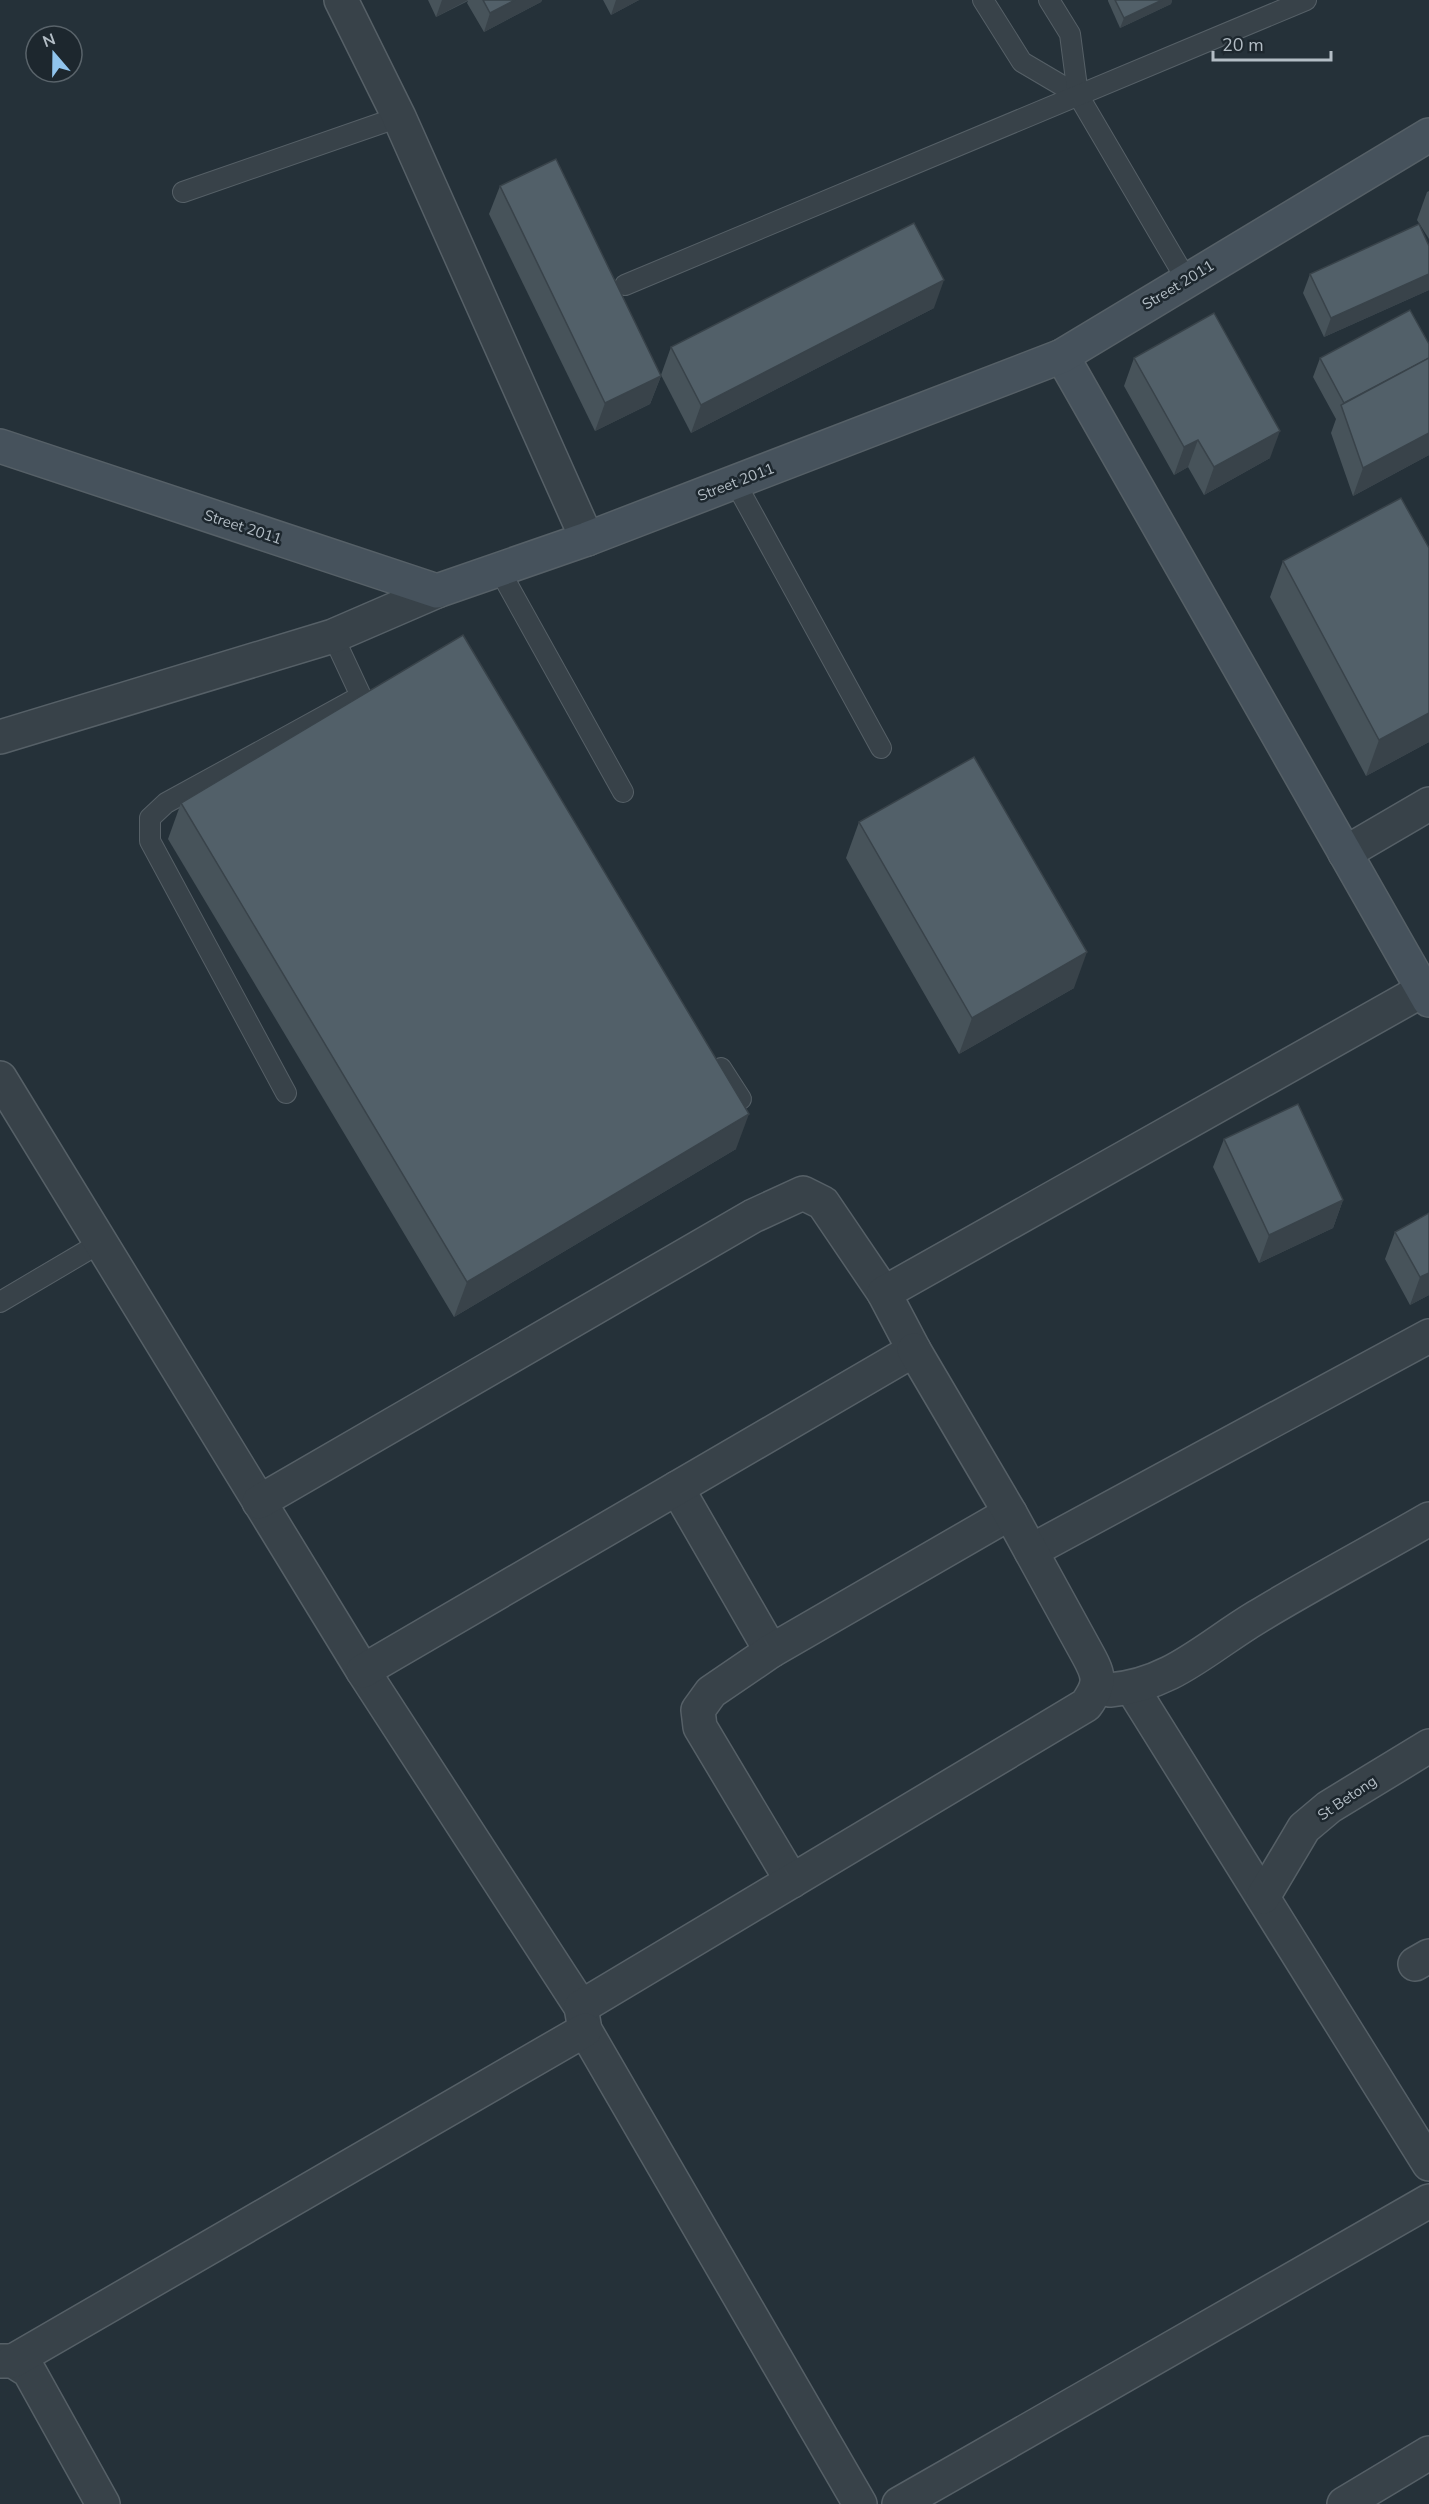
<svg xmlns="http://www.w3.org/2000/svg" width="1429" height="2504" font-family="'Nunito Sans',sans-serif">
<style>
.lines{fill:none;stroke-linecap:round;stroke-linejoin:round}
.lane-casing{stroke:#566067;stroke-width:22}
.street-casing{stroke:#566067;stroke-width:36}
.secondary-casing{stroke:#566067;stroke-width:36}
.lane{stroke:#384249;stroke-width:20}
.street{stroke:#384249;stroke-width:33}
.secondary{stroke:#46525c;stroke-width:33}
.wall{fill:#47535a}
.shaded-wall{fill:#39434a}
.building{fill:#526069;stroke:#39434a;stroke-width:1.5}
.labels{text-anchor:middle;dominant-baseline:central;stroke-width:5;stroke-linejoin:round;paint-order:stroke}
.street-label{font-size:15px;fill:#b3bdc5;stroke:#1d272e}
</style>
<rect width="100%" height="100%" fill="#253139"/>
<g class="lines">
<g class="lane-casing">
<g id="lane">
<path d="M983 0 1022 62 1078 95"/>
<path d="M1049 0 1070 34 1078 95 1186 279"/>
<path d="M183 192 399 117"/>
<path d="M625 285 1306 0"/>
<path d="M735 482 881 748"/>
<path d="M500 571 623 792"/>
<path d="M721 1068 741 1099"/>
<path d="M286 1093 150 841V818L166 803 361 696 333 636"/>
<path d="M0 1302 100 1243"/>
</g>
</g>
<g class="street-casing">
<g id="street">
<path d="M341 0 399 117 587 539"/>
<path d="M0 737 333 636 437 591"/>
<path d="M1345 853 1429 804"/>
<path d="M0 1078 363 1671 581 2007 585 2030 860 2504"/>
<path d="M677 1488 771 1651"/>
<path d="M259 1502 753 1216 803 1193 823 1203 884 1293"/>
<path d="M1031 1551 1429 1336"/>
<path d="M363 1671 914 1350 884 1293 1423 990"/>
<path d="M1132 1688 1429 2164"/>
<path d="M1110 1690C1171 1685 1207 1647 1257 1617 1313 1583 1372 1552 1429 1519"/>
<path d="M792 1881 700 1727 698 1710 711 1692 771 1651 1010 1513"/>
<path d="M1263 1897 1304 1828 1329 1807 1429 1746"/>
<path d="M1415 1964 1429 1956"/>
<path d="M581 2007 1086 1705C1101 1684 1100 1677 1088 1655L1010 1513 914 1350"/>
<path d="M0 2361H13L29 2371 103 2504"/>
<path d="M13 2361 585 2030"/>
<path d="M899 2504 1429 2201"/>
<path d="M1344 2504 1429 2453"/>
</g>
</g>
<g class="secondary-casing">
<g id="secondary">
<path d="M1062 356 1429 1000"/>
<path d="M0 446 437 591 587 539 1062 356 1429 135"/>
</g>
</g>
<use href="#lane" class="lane"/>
<use href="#street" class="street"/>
<use href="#secondary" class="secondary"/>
</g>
<g class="wall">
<path d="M428 0H542L541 2 484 32 467 3 468 1 436 17Z"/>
<path d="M603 0H639L611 15Z"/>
<path d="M1108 0H1172L1171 4 1120 28 1108 1Z"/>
<path d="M500 186 661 376 650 404 595 431 489 214Z"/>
<path d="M1429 191V239L1417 220 1427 192Z"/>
<path d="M1429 246V290L1324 337 1303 293 1310 274Z"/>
<path d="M934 308 691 433 661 375 671 347Z"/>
<path d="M1429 344V455L1353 496 1331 433 1336 419 1313 377 1320 358Z"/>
<path d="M1134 358 1270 458 1204 495 1188 467 1174 475 1124 386Z"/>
<path d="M1429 548V742L1366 776 1270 597 1283 561Z"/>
<path d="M181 803 736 1149 454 1317 168 839Z"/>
<path d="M859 822 1074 988 959 1054 846 858Z"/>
<path d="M1224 1139 1343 1200 1333 1228 1259 1263 1213 1167Z"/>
<path d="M1429 1213V1295L1410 1305 1385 1259 1395 1232Z"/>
</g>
<g class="shaded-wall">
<path d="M442 0H468L436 17Z"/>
<path d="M515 0H542L541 2 484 32 490 13Z"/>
<path d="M616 0H639L611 15Z"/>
<path d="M1162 0H1172L1171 4 1120 28 1124 18Z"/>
<path d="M1429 274V290L1324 337 1331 318Z"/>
<path d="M944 280 934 308 691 433 701 405Z"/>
<path d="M661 376 650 404 595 431 605 403Z"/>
<path d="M1280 431 1270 458 1204 495 1214 467Z"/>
<path d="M1429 433V455L1353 496 1363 468Z"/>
<path d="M1198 440 1188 467 1174 475 1184 447Z"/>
<path d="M1429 713V742L1366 776 1379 740Z"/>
<path d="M1087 952 1074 988 959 1054 972 1018Z"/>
<path d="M749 1114 736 1149 454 1317 467 1282Z"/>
<path d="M1343 1200 1333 1228 1259 1263 1269 1235Z"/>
<path d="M1429 1273V1295L1410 1305 1420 1277Z"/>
</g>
<g class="building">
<path d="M483 0H515L490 13Z"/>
<path d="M1115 0H1162L1124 18Z"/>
<path d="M556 159 661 376 605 403 500 186Z"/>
<path d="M914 223 944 280 701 405 671 347Z"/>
<path d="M1419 224 1429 246V274L1331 318 1310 274Z"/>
<path d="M1410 310 1429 344V358L1344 403 1320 358Z"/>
<path d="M1214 313 1280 431 1214 467 1198 440 1184 447 1134 358Z"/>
<path d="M1429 358V433L1363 468 1341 405Z"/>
<path d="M1401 498 1429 548V713L1379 740 1283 561Z"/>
<path d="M463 635 749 1114 467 1282 181 803Z"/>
<path d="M974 757 1087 952 972 1018 859 822Z"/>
<path d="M1298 1104 1343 1200 1269 1235 1224 1139Z"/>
<path d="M1429 1213V1273L1420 1277 1395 1232Z"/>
</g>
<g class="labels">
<g class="street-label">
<text transform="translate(1178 285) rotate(-31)">Street 2011</text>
<text transform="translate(736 482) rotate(-21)">Street 2011</text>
<text transform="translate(243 527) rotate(18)">Street 2011</text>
<text transform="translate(1347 1798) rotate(-34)">St Betong</text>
</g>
</g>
<g transform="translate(54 54) rotate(340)"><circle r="28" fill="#1d272e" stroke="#59636a" stroke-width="1.5"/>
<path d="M0-4.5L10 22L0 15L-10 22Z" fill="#90c4ed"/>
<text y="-9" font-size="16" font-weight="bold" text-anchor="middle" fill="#b3bdc5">N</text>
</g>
<path d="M1213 51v9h118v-9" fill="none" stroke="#b3bdc5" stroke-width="3"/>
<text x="1222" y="51" font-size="18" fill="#b3bdc5" stroke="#1d272e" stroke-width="4.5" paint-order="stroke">20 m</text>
</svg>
